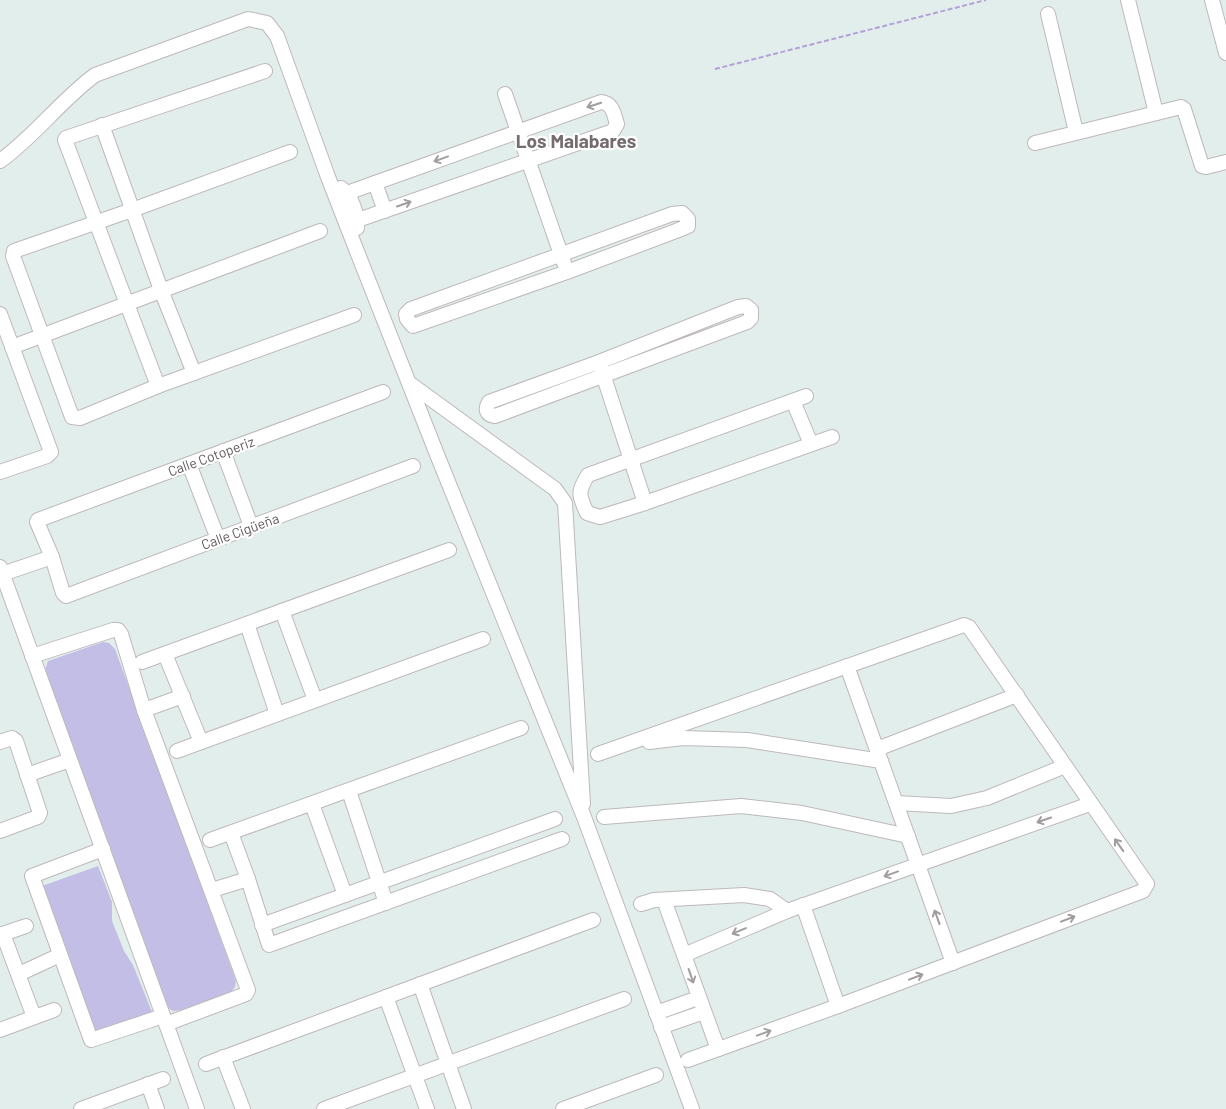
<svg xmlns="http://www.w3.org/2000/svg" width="1226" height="1109" font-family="Barlow,sans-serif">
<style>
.green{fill:#c2bee6}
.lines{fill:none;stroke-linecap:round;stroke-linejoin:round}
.minor-casing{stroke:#bfb8ba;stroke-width:16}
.path{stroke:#b4a1d7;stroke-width:2;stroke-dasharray:5 2.5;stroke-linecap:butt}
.minor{stroke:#fff;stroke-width:14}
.oneway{stroke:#a19d9e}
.labels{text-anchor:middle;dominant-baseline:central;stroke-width:4.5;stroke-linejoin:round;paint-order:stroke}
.street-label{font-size:14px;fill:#635b5e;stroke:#fff}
.district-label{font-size:19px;font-weight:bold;fill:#756c70;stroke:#fff}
</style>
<rect width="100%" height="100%" fill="#e2eeec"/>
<g class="green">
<path d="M103 642 109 643 115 649 236 981 235 987 230 993 181 1010 173 1011 167 1007 44 674 48 661Z"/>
<path d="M98 866 112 902V921L124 951 133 965 152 1012 95 1031 42 886Z"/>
</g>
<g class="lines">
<g class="minor-casing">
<g id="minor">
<path d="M1128 0 1156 113"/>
<path d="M1212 0 1226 53"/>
<path d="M1048 14 1076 132"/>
<path d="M505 94 564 263"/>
<path d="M102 125 161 290 194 373"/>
<path d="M1035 143 1181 107 1184 109 1202 166 1206 167 1226 162"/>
<path d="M290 152 132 210 14 251 13 256 72 417 80 418 158 386 354 315"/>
<path d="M0 161C35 136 60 101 95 75L248 19 267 23 277 36 328 177 356 249 438 457 584 817 692 1109"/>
<path d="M375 183 385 211"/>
<path d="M341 188C352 196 358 215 357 228"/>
<path d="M347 193 601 102C613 103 614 115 617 124L613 131 358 220"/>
<path d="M682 213 688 219V226L676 231 567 272 413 326 407 319 406 314 411 309 672 214Z"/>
<path d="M746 306 751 310V318L747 322 495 416C486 415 485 409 489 402L599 362 738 307Z"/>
<path d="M0 314 51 452 47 456 0 472"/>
<path d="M12 347 320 231"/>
<path d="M601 368 645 503"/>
<path d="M409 383 555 489 565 503 583 804"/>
<path d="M158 386 65 140 66 138 265 71"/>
<path d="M383 392 38 520 37 522 52 557 63 593 66 596 413 466"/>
<path d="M806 396 588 475C577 492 579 496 587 513L600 517 645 503 832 437"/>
<path d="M793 401 811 444"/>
<path d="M223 451 251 526"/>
<path d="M189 464 218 539"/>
<path d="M0 567 197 1109"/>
<path d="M2 574 52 557"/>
<path d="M282 611 315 700"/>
<path d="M247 624 277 714"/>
<path d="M165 654 201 742"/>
<path d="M32 656 113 630H118L121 634 144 710 248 990 246 994 166 1024"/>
<path d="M142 662 449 550"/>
<path d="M847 666 953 963"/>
<path d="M144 710 183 696"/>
<path d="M0 742 12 738 16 741 40 813 38 817 0 831"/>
<path d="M649 742 683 738 747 740 881 761"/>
<path d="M877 749 1017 695"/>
<path d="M177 751 483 639"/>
<path d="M598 754 964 625 969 627 1147 884 1143 891 838 1006 688 1060"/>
<path d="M27 775 70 760"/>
<path d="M349 791 386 903"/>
<path d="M896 803 951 806 987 798 1065 766"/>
<path d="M312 804 345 895"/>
<path d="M604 817 741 806 802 813 908 836"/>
<path d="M231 833 248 879 269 945 562 839"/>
<path d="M210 840 521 728"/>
<path d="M103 849 32 876 91 1040 163 1016"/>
<path d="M212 890 248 879"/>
<path d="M664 900 718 1049"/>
<path d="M641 904 654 900 744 895 770 899 787 911"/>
<path d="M803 905 838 1006"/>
<path d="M262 925 555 819"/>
<path d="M3 934 34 1017"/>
<path d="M0 935 26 926"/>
<path d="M684 955 787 911 1090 804"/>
<path d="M19 974 60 955"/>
<path d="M420 984 464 1109"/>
<path d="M386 997 427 1109"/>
<path d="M656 1013 698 998"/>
<path d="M661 1027 704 1012"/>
<path d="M0 1030 54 1010"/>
<path d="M223 1057 243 1109"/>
<path d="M206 1064 593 920"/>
<path d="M148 1084 157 1109"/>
<path d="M81 1109 163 1079"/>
<path d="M324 1109 624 999"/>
<path d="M563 1109 656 1075"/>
</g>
</g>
<path class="path" d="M715 69 986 0"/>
<use href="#minor" class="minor"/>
</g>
<defs><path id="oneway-shaft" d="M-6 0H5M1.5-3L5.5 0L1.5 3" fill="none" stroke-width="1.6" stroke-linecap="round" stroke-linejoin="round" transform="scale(1.25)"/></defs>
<g class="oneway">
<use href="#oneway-shaft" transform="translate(594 105) rotate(162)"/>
<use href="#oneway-shaft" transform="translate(441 159) rotate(160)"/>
<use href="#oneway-shaft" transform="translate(404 204) rotate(-19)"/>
<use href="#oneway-shaft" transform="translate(1044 820) rotate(161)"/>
<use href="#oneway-shaft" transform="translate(1119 845) rotate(-125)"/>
<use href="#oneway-shaft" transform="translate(891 874) rotate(160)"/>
<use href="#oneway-shaft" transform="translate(937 917) rotate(-110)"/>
<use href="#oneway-shaft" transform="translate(1068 919) rotate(-21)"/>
<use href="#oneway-shaft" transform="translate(739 931) rotate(157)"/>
<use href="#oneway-shaft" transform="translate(691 976) rotate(71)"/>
<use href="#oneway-shaft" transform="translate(916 977) rotate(-21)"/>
<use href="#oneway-shaft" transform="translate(764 1033) rotate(-20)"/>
</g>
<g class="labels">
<g class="street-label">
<text transform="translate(211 456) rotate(-20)">Calle Cotoperiz</text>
<text transform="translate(240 531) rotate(-20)">Calle Cigüeña</text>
</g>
<g class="district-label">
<text x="576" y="140">Los Malabares</text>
</g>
</g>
</svg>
